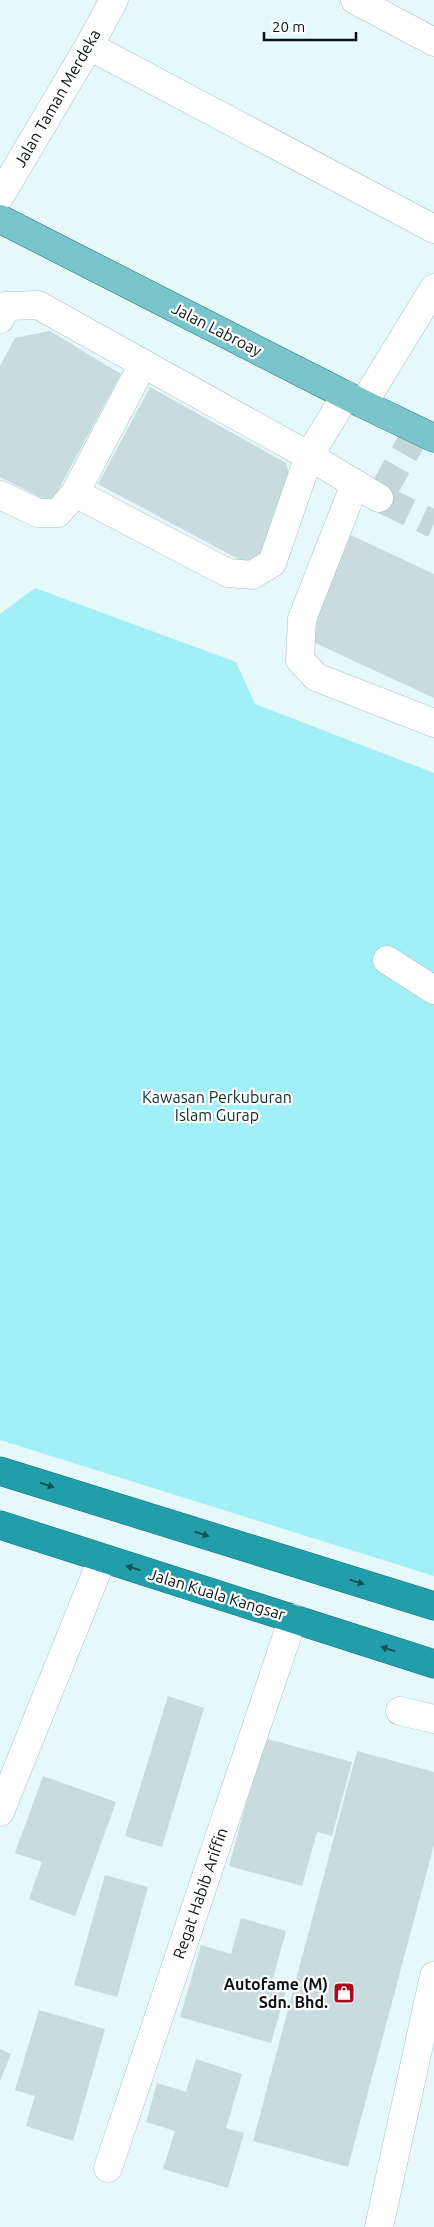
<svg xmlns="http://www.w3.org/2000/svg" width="434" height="2227" font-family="Ubuntu,sans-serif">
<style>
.green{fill:#a1eff7}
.building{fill:#c8dbdd}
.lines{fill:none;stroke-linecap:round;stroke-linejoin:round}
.minor-tunnel{stroke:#c4d6d7;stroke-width:28;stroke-dasharray:28 14;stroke-linecap:butt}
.minor-casing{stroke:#acbec0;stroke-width:29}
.major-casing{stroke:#1a6d75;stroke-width:29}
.highway-casing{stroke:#1a6d75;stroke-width:29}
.minor{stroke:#fff;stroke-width:28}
.major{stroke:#7ac5cc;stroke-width:28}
.highway{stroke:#229eaa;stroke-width:28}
.oneway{fill:#155157}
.labels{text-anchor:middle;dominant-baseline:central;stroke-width:4.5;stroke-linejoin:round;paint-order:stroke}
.street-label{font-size:16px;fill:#0b1213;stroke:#fff}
.park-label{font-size:16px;fill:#072f33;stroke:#fff}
.poi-label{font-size:16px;font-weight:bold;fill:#0b1213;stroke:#fff;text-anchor:end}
</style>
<rect width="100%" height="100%" fill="#e5f8fa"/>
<path class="green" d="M35 588 236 662 255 704 434 773V1576L0 1440V614Z"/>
<g class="building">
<path d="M50 331 121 374 51 503 0 477V366L15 338Z"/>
<path d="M150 387 286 463 295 494 257 569 98 484Z"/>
<path d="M342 531 434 574V698L311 641Z"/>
<path d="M168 1696 204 1708 162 1847 125 1836Z"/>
<path d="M264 1738 352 1762 332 1836 317 1832 302 1886 229 1866Z"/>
<path d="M357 1751 434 1772V1845L348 2167 253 2141Z"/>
<path d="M43 1776 116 1802 75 1916 29 1899 42 1862 15 1853Z"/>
<path d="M105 1875 148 1887 117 1997 74 1985Z"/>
<path d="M241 1918 286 1931 271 1986 286 1991 271 2043 180 2017 201 1945 231 1954Z"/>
<path d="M39 2010 105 2029 73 2141 26 2126 35 2096 15 2090Z"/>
<path d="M0 2049 11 2054 0 2081Z"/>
<path d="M196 2059 242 2074 226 2128 244 2133 228 2188 163 2169 175 2131 146 2122 157 2083 186 2092Z"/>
</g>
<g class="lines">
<path class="minor-tunnel" d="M418 430 379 498 434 524"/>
<g class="minor-casing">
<g id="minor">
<path d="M355 0 434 42"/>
<path d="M89 46 434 229"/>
<path d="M0 196 89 46 114 0"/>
<path d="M0 319 6 306 38 305 309 456 346 395"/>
<path d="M363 404 434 288"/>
<path d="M355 484 302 619 300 660 316 677 434 723"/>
<path d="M75 493 228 573 252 575 272 563 309 456 379 498"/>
<path d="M0 495 38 513H58L75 493 143 364"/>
<path d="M387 960 434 990"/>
<path d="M400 1711 434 1719"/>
<path d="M0 1812 102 1559"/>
<path d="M108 2168 293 1618"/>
<path d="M379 2227 434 1976"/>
</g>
</g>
<g class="major-casing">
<path id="major" d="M0 219 363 404 434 438"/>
</g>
<g class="highway-casing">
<g id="highway">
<path d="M0 1471 434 1606"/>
<path d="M0 1525 434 1664"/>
</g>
</g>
<use href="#minor" class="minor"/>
<use href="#major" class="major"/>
<use href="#highway" class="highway"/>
</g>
<defs><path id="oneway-solid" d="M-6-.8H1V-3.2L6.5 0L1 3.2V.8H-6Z" transform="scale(1.25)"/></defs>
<g class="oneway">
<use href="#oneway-solid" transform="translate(47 1485) rotate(17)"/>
<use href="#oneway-solid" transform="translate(202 1534) rotate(17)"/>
<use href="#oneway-solid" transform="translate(133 1568) rotate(-163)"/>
<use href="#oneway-solid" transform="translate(357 1582) rotate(17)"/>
<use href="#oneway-solid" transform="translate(388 1649) rotate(-162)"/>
</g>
<defs>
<g id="shop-square" transform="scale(1.125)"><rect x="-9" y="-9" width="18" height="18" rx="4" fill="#a50d1e" stroke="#fff"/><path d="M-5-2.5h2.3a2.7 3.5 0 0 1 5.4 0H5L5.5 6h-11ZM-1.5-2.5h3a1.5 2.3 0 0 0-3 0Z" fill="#fff"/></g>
</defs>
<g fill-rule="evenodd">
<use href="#shop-square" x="344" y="1993"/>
</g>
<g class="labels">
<g class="street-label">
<text transform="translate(57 98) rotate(-60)">Jalan Taman Merdeka</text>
<text transform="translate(217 329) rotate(27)">Jalan Labroay</text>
<text transform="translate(217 1594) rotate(17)">Jalan Kuala Kangsar</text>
<text transform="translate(200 1893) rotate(-71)">Regat Habib Ariffin</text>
</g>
<g class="park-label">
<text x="217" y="1097">Kawasan Perkuburan<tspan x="217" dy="18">Islam Gurap</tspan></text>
</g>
<g class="poi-label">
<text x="328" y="1984">Autofame (M)<tspan x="328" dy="18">Sdn. Bhd.</tspan></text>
</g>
</g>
<path d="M264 32v8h92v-8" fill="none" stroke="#0b1213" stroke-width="2.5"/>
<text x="272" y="32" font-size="15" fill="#0b1213" stroke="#ffffff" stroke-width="4" paint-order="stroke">20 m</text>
</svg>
